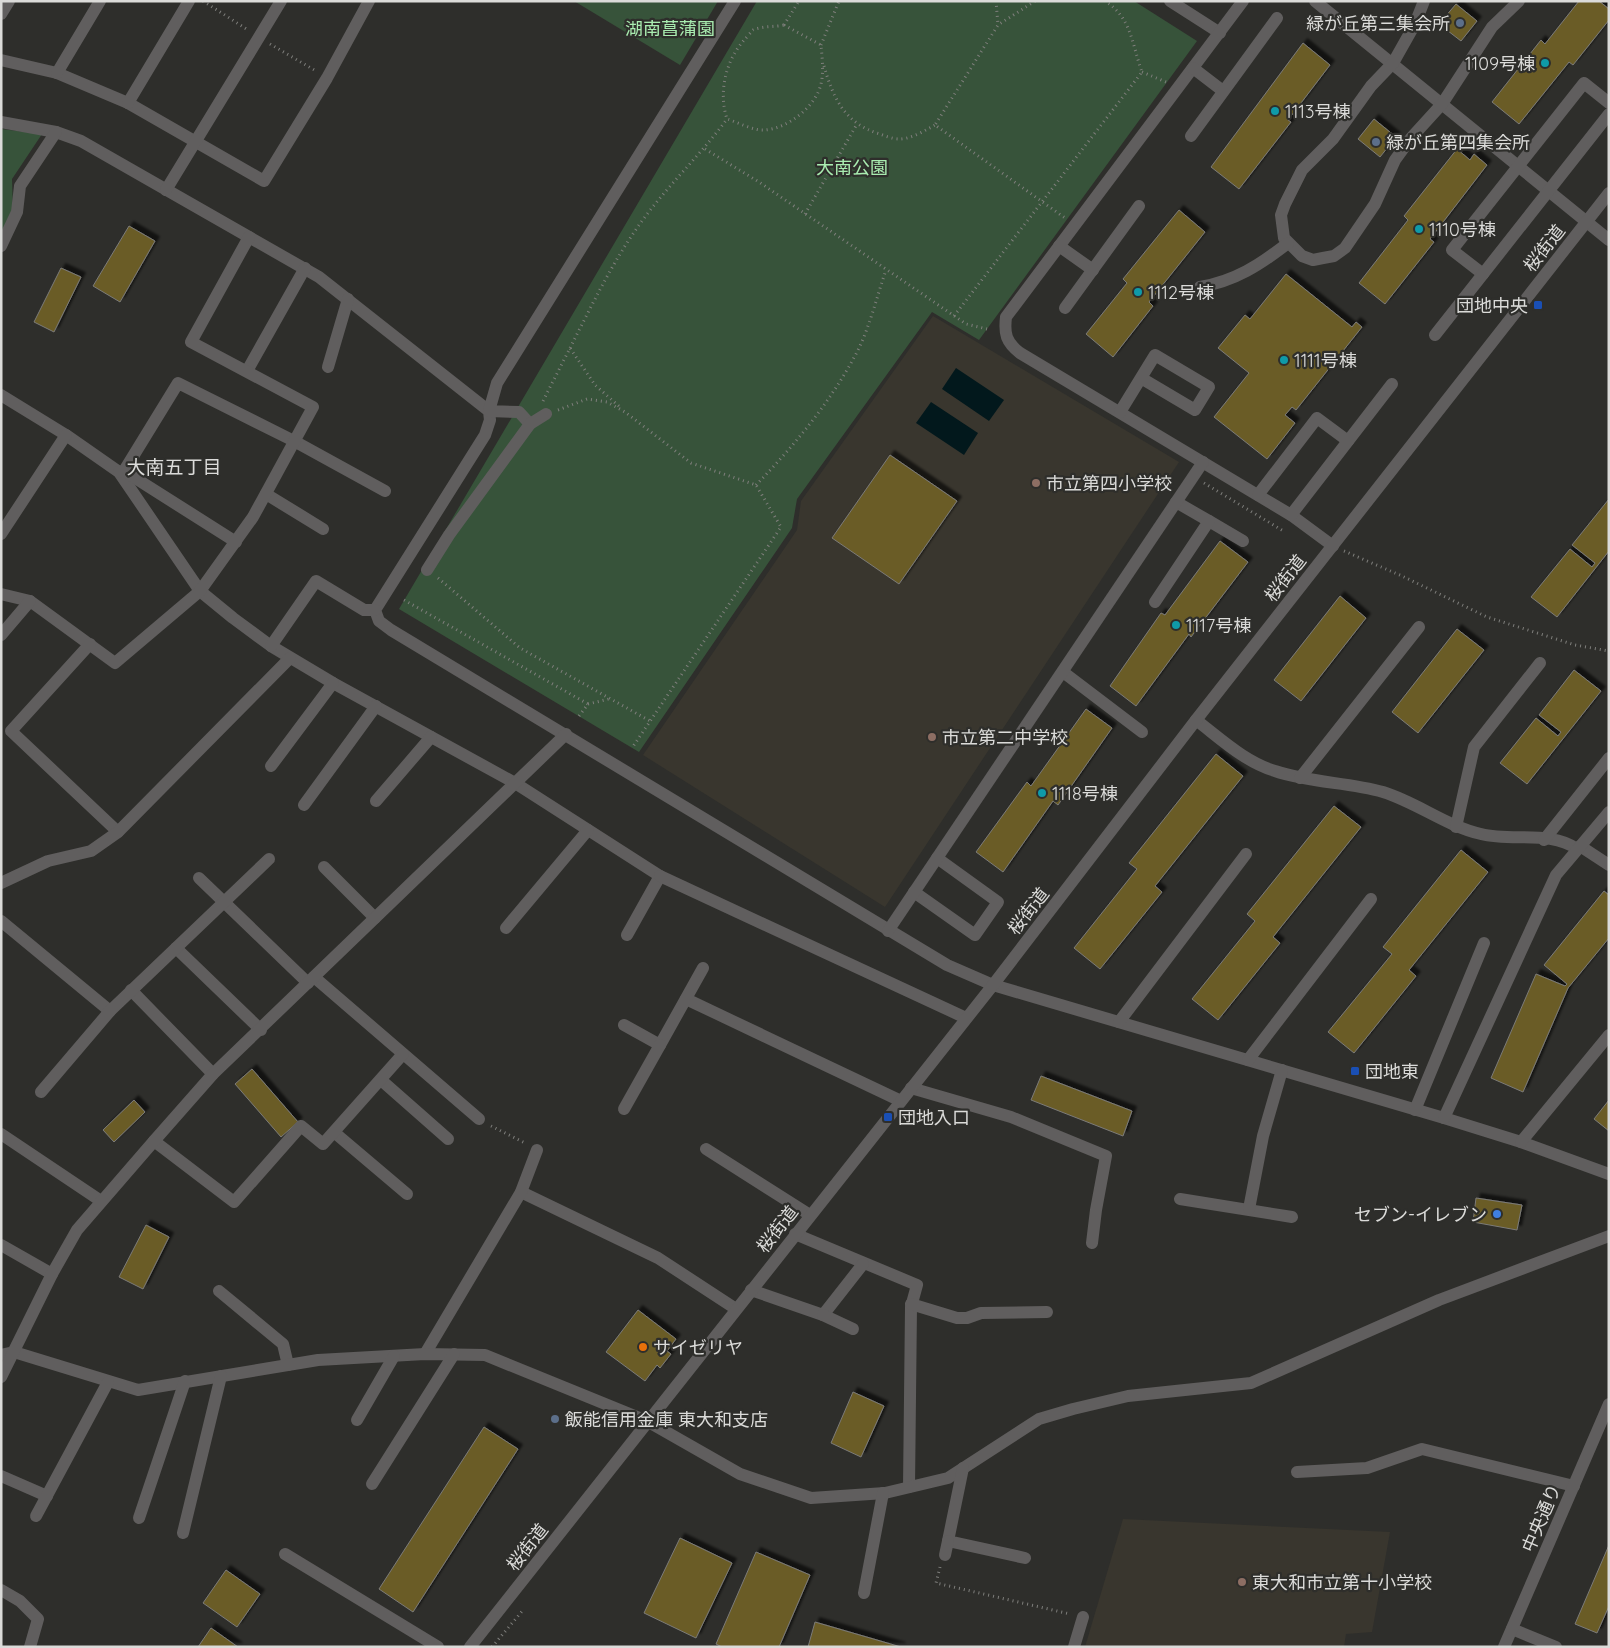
<svg xmlns="http://www.w3.org/2000/svg" width="1610" height="1648" font-family="Quicksand,'Noto Sans JP',sans-serif">
<style>
.built{fill:#39362e}
.green{fill:#37533a}
.water{fill:#02181c}
.building{fill:#6a5c27;stroke:#7c7b78;filter:url(#shadow)}
.lines{fill:none;stroke-linecap:round;stroke-linejoin:round}
.path{stroke:#7f7f7c;stroke-width:3;stroke-dasharray:1 4;stroke-linecap:butt}
.minor{stroke:#605e5e;stroke-width:12}
.service-dot{fill:#5c6f8a;stroke:#2e2e2b;stroke-width:2}
.culture-dot{fill:#0f9aa8;stroke:#2e2e2b;stroke-width:2}
.transit-dot{fill:#1a4fb4;stroke:#2e2e2b;stroke-width:2}
.education-dot{fill:#8d6e63;stroke:#2e2e2b;stroke-width:2}
.shop-dot{fill:#3f7fe0;stroke:#2e2e2b;stroke-width:2}
.food-dot{fill:#e8710a;stroke:#2e2e2b;stroke-width:2}
.labels{text-anchor:middle;dominant-baseline:central;stroke-width:4.5;stroke-linejoin:round;paint-order:stroke}
.poi-label{font-size:18px;fill:#dbdbd9;stroke:#2e2e2b;text-anchor:start}
.park-label{font-size:18px;fill:#a9ecb0;stroke:#2e2e2b}
.street-label{font-size:18px;fill:#dbdbd9;stroke:#2e2e2b}
.neighbourhood-label{font-size:19px;fill:#dbdbd9;stroke:#2e2e2b}
</style>
<defs>
<filter id="shadow"><feDropShadow dx="4.5" dy="-4.5" stdDeviation="1" flood-color="#0009"/></filter>
</defs>
<rect width="100%" height="100%" fill="#2e2e2b"/>
<g class="built">
<path d="M933 316 1179 462 885 907 643 755 797 530 801 501Z"/>
<path d="M1123 1519 1390 1532 1372 1632 1346 1634 1344 1647H1085Z"/>
</g>
<g class="green">
<path d="M574 1H718L680 65Z"/>
<path d="M757 1H1134L1197 41 979 340 932 312 797 499 792 528 639 752 399 609Z"/>
<path d="M1 129 42 134 12 179 13 212 1 234Z"/>
</g>
<g class="water">
<path d="M956 368 1004 400 989 421 942 389Z"/>
<path d="M931 402 978 433 964 455 916 423Z"/>
</g>
<g class="building">
<path d="M1579 1H1599L1609 9V20L1573 65 1569 62 1519 124 1492 102 1541 40 1545 44Z"/>
<path d="M1456 4 1477 21 1461 41 1439 24Z"/>
<path d="M1303 43 1330 65 1288 120 1291 122 1239 189 1211 167Z"/>
<path d="M1374 119 1396 137 1380 157 1358 139Z"/>
<path d="M1457 149 1470 160 1474 154 1487 165 1430 239 1434 242 1385 304 1359 283 1408 220 1404 216Z"/>
<path d="M1179 210 1205 232 1149 302 1153 306 1113 357 1086 334 1127 283 1123 279Z"/>
<path d="M129 226 155 241 120 302 93 286Z"/>
<path d="M61 268 81 277 54 332 34 322Z"/>
<path d="M1286 274 1352 327 1356 322 1362 327 1296 410 1292 407 1285 415 1295 423 1267 459 1214 417 1249 373 1218 348 1245 315 1250 319Z"/>
<path d="M890 455 957 501 899 584 832 538Z"/>
<path d="M1609 499V551L1557 617 1531 597 1570 549 1592 567 1595 563 1572 545Z"/>
<path d="M1220 541 1248 562 1191 637 1189 634 1136 706 1110 686 1161 613 1165 615Z"/>
<path d="M1340 596 1366 618 1301 701 1274 680Z"/>
<path d="M1457 629 1484 650 1418 733 1392 712Z"/>
<path d="M1574 670 1601 691 1527 784 1500 763 1536 718 1558 736 1561 732 1539 715Z"/>
<path d="M1086 709 1112 728 1058 805 1053 801 1003 872 976 852 1027 782 1031 786Z"/>
<path d="M1216 754 1243 776 1155 886 1162 892 1100 969 1074 948 1137 869 1129 863Z"/>
<path d="M1334 806 1361 827 1273 937 1280 943 1218 1020 1192 999 1255 921 1247 914Z"/>
<path d="M1461 850 1488 872 1409 970 1416 976 1354 1053 1328 1032 1392 954 1383 947Z"/>
<path d="M1604 891 1609 895V938L1568 988 1523 1092 1491 1078 1536 974 1565 986 1567 984 1544 965Z"/>
<path d="M252 1069 298 1122 281 1137 235 1084Z"/>
<path d="M1041 1076 1132 1111 1123 1136 1031 1100Z"/>
<path d="M134 1100 145 1112 114 1142 103 1130Z"/>
<path d="M1609 1100V1131L1594 1119Z"/>
<path d="M1476 1198 1522 1205 1517 1230 1473 1222Z"/>
<path d="M146 1225 169 1237 143 1289 119 1277Z"/>
<path d="M638 1310 676 1339 667 1351 671 1354 660 1368 657 1365 645 1381 606 1352Z"/>
<path d="M853 1392 884 1406 861 1457 831 1443Z"/>
<path d="M484 1427 518 1449 413 1612 379 1589Z"/>
<path d="M680 1538 732 1563 696 1638 644 1613Z"/>
<path d="M1609 1545V1606L1597 1633 1575 1624Z"/>
<path d="M756 1552 810 1575 779 1647H722L716 1644Z"/>
<path d="M226 1570 260 1594 237 1627 203 1603Z"/>
<path d="M815 1622 901 1647H808Z"/>
<path d="M211 1628 238 1647H198Z"/>
</g>
<g class="lines">
<g class="path">
<path d="M203 1 248 30"/>
<path d="M996 1 998 25"/>
<path d="M1035 1 998 25 935 125 1065 218"/>
<path d="M784 25 821 45C822 57 824 71 821 84 816 106 788 129 764 130 754 131 737 122 727 119 718 91 726 60 745 39 747 37 751 32 753 30 761 26 776 27 784 25Z"/>
<path d="M784 25 799 1"/>
<path d="M270 44 316 71"/>
<path d="M821 45 839 1"/>
<path d="M824 66C833 98 845 124 880 134 885 136 893 139 899 139 911 139 924 131 935 125"/>
<path d="M1142 72 1166 82"/>
<path d="M705 149 759 182 966 324 987 329"/>
<path d="M805 214 857 124"/>
<path d="M954 316 1142 72C1132 45 1132 18 1105 1"/>
<path d="M570 348C591 307 611 265 637 228 664 189 699 157 727 119"/>
<path d="M543 401 570 348 595 385 621 408"/>
<path d="M558 410 587 399 607 402 625 412 691 463 756 485 781 527 632 748"/>
<path d="M1204 483 1285 532"/>
<path d="M756 485C794 446 833 399 858 350 870 326 877 296 886 270"/>
<path d="M1344 551 1402 576 1487 617 1575 645 1609 651"/>
<path d="M438 578 520 648 650 721"/>
<path d="M404 600 588 704"/>
<path d="M579 716 588 704 609 699"/>
<path d="M491 1126 525 1143"/>
<path d="M940 1567 936 1583 1070 1614"/>
<path d="M492 1647 524 1609"/>
</g>
<g class="minor">
<path d="M1170 1 1220 33"/>
<path d="M1243 1 1006 317C1004 334 1006 342 1020 353L1291 515 1333 546"/>
<path d="M1315 1 1609 240"/>
<path d="M1424 1 1415 24 1393 63 1371 86 1333 139 1302 170 1285 204 1281 215 1284 238 1302 256 1313 260 1323 258 1334 256 1345 248 1375 204 1395 160 1411 138 1442 104 1492 27 1519 1"/>
<path d="M1 14 9 1"/>
<path d="M1 60 57 73 128 103 264 181 327 78 369 1"/>
<path d="M1193 68 1223 91"/>
<path d="M57 73 100 1"/>
<path d="M128 103 189 1"/>
<path d="M1 122 56 132 81 141 319 277 489 411 490 420 485 435 375 610 379 621 391 630 947 965 993 985 1444 1118 1521 1142 1609 1174"/>
<path d="M1191 136 1277 18"/>
<path d="M166 190 281 1"/>
<path d="M1 246 17 212 20 186 56 132"/>
<path d="M1059 246 1093 270"/>
<path d="M1483 274 1452 250 1584 83 1609 103"/>
<path d="M1200 287C1235 281 1260 265 1288 243"/>
<path d="M1065 308 1139 206"/>
<path d="M1435 335 1609 114"/>
<path d="M328 367 348 299"/>
<path d="M247 371 305 268"/>
<path d="M1 395 66 435 119 472 200 591 233 618 271 646 333 683 515 783 660 876 627 935"/>
<path d="M1120 412 1155 355 1209 387 1195 410 1141 378"/>
<path d="M530 424 519 412 489 411 497 383 735 1"/>
<path d="M124 471 178 383 294 441 385 491"/>
<path d="M119 472 124 471 236 542"/>
<path d="M266 494 323 529"/>
<path d="M1258 495 1317 418 1348 441"/>
<path d="M1291 515 1392 384"/>
<path d="M1209 521 1243 541"/>
<path d="M1 534 66 435"/>
<path d="M427 570 449 535 530 424 546 414"/>
<path d="M1 594 30 601 115 663 200 591 253 517 313 407 191 342 249 237"/>
<path d="M1155 602 1209 521 1176 502"/>
<path d="M1 635 30 601"/>
<path d="M90 644 11 731 118 832"/>
<path d="M271 646 316 581 364 610H375"/>
<path d="M1063 672 1142 732"/>
<path d="M1196 720C1221 739 1245 762 1275 771 1310 783 1348 782 1383 792 1418 803 1446 826 1481 834 1511 842 1551 830 1577 849"/>
<path d="M271 766 333 683"/>
<path d="M1300 778 1419 627"/>
<path d="M376 801 431 737"/>
<path d="M304 805 376 706"/>
<path d="M1456 827 1474 747 1540 663"/>
<path d="M1544 840 1609 758"/>
<path d="M1580 846 1609 865"/>
<path d="M324 867 375 918"/>
<path d="M660 876 966 1018"/>
<path d="M199 878 308 983"/>
<path d="M1 883 48 861 91 851 118 832 290 658"/>
<path d="M914 892 975 935 998 902 937 858"/>
<path d="M1 921 110 1011"/>
<path d="M506 928 588 830"/>
<path d="M888 931 1203 462"/>
<path d="M176 948 261 1030"/>
<path d="M314 977 479 1119"/>
<path d="M131 990 213 1074"/>
<path d="M686 999 901 1101"/>
<path d="M1119 1022 1246 854"/>
<path d="M624 1025 660 1045 703 968"/>
<path d="M1248 1060 1371 899"/>
<path d="M381 1080 448 1139"/>
<path d="M911 1088 1011 1117 1106 1156 1096 1210 1092 1243"/>
<path d="M41 1092 110 1011 269 859"/>
<path d="M624 1109 660 1045"/>
<path d="M1415 1110 1484 943"/>
<path d="M1444 1118 1556 875 1609 812"/>
<path d="M335 1133 407 1194"/>
<path d="M1 1134 101 1201"/>
<path d="M154 1141 234 1202 301 1126 323 1144 403 1054"/>
<path d="M1521 1142 1609 1035"/>
<path d="M706 1149 810 1215"/>
<path d="M521 1192 658 1258 736 1309"/>
<path d="M1180 1199 1292 1217"/>
<path d="M1249 1209 1263 1136 1282 1070"/>
<path d="M795 1234 917 1285 911 1307 909 1487"/>
<path d="M1 1245 52 1274"/>
<path d="M751 1290 823 1315 863 1264"/>
<path d="M219 1291 283 1344 288 1365"/>
<path d="M911 1304 957 1318H967L981 1313 1047 1312"/>
<path d="M823 1315 853 1329"/>
<path d="M425 1354 521 1192 537 1150"/>
<path d="M1 1355 14 1352 138 1390 318 1360 425 1354 485 1355 647 1421 740 1474 811 1498 885 1493 948 1478 1039 1419 1073 1409 1128 1396 1251 1383 1439 1300 1609 1236"/>
<path d="M1 1377 52 1274 77 1230 154 1141 213 1074 566 734"/>
<path d="M357 1420 394 1356"/>
<path d="M963 1468 948 1541 1025 1558"/>
<path d="M1297 1472 1367 1468 1422 1449 1574 1486"/>
<path d="M1 1476 47 1496"/>
<path d="M372 1484 454 1354"/>
<path d="M36 1516 108 1382"/>
<path d="M139 1518 185 1381"/>
<path d="M183 1533 221 1376"/>
<path d="M285 1554 438 1647"/>
<path d="M945 1555 948 1541"/>
<path d="M1 1590 20 1601 38 1619 30 1647"/>
<path d="M864 1593 883 1493"/>
<path d="M1512 1629 1556 1647"/>
<path d="M470 1647 993 985 1196 720 1609 193"/>
<path d="M1074 1647 1083 1617"/>
<path d="M1504 1647 1609 1404"/>
</g>
</g>
<g class="service-dot">
<circle cx="1460" cy="23" r="5"/>
<circle cx="1376" cy="142" r="5"/>
<circle cx="555" cy="1419" r="5"/>
</g>
<g class="culture-dot">
<circle cx="1545" cy="63" r="5"/>
<circle cx="1275" cy="111" r="5"/>
<circle cx="1419" cy="229" r="5"/>
<circle cx="1138" cy="292" r="5"/>
<circle cx="1284" cy="360" r="5"/>
<circle cx="1176" cy="625" r="5"/>
<circle cx="1042" cy="793" r="5"/>
</g>
<g class="transit-dot">
<rect x="1533" y="300" width="10" height="10" rx="2.5"/>
<rect x="1350" y="1066" width="10" height="10" rx="2.5"/>
<rect x="883" y="1112" width="10" height="10" rx="2.5"/>
</g>
<g class="education-dot">
<circle cx="1036" cy="483" r="5"/>
<circle cx="932" cy="737" r="5"/>
<circle cx="1242" cy="1582" r="5"/>
</g>
<circle class="shop-dot" cx="1497" cy="1214" r="5"/>
<circle class="food-dot" cx="643" cy="1347" r="5"/>
<g class="labels">
<g class="poi-label">
<text x="1450" y="23" text-anchor="end">緑が丘第三集会所</text>
<text x="1535" y="63" text-anchor="end">1109号棟</text>
<text x="1285" y="111">1113号棟</text>
<text x="1386" y="142">緑が丘第四集会所</text>
<text x="1429" y="229">1110号棟</text>
<text x="1148" y="292">1112号棟</text>
<text x="1528" y="305" text-anchor="end">団地中央</text>
<text x="1294" y="360">1111号棟</text>
<text x="1046" y="483">市立第四小学校</text>
<text x="1186" y="625">1117号棟</text>
<text x="942" y="737">市立第二中学校</text>
<text x="1052" y="793">1118号棟</text>
<text x="1365" y="1071">団地東</text>
<text x="898" y="1117">団地入口</text>
<text x="1487" y="1214" text-anchor="end">セブン-イレブン</text>
<text x="653" y="1347">サイゼリヤ</text>
<text x="565" y="1419">飯能信用金庫 東大和支店</text>
<text x="1252" y="1582">東大和市立第十小学校</text>
</g>
<g class="park-label">
<text x="670" y="28">湖南菖蒲園</text>
<text x="852" y="167">大南公園</text>
</g>
<g class="street-label">
<text transform="translate(1544 248) rotate(-52)">桜街道</text>
<text transform="translate(1285 578) rotate(-52)">桜街道</text>
<text transform="translate(1028 911) rotate(-52)">桜街道</text>
<text transform="translate(777 1229) rotate(-52)">桜街道</text>
<text transform="translate(1541 1518) rotate(-67)">中央通り</text>
<text transform="translate(527 1547) rotate(-52)">桜街道</text>
</g>
<g class="neighbourhood-label">
<text x="174" y="467">大南五丁目</text>
</g>
</g>
<rect width="1610" height="1648" fill="none" stroke="#dbdbd9" stroke-width="5"/>
</svg>
